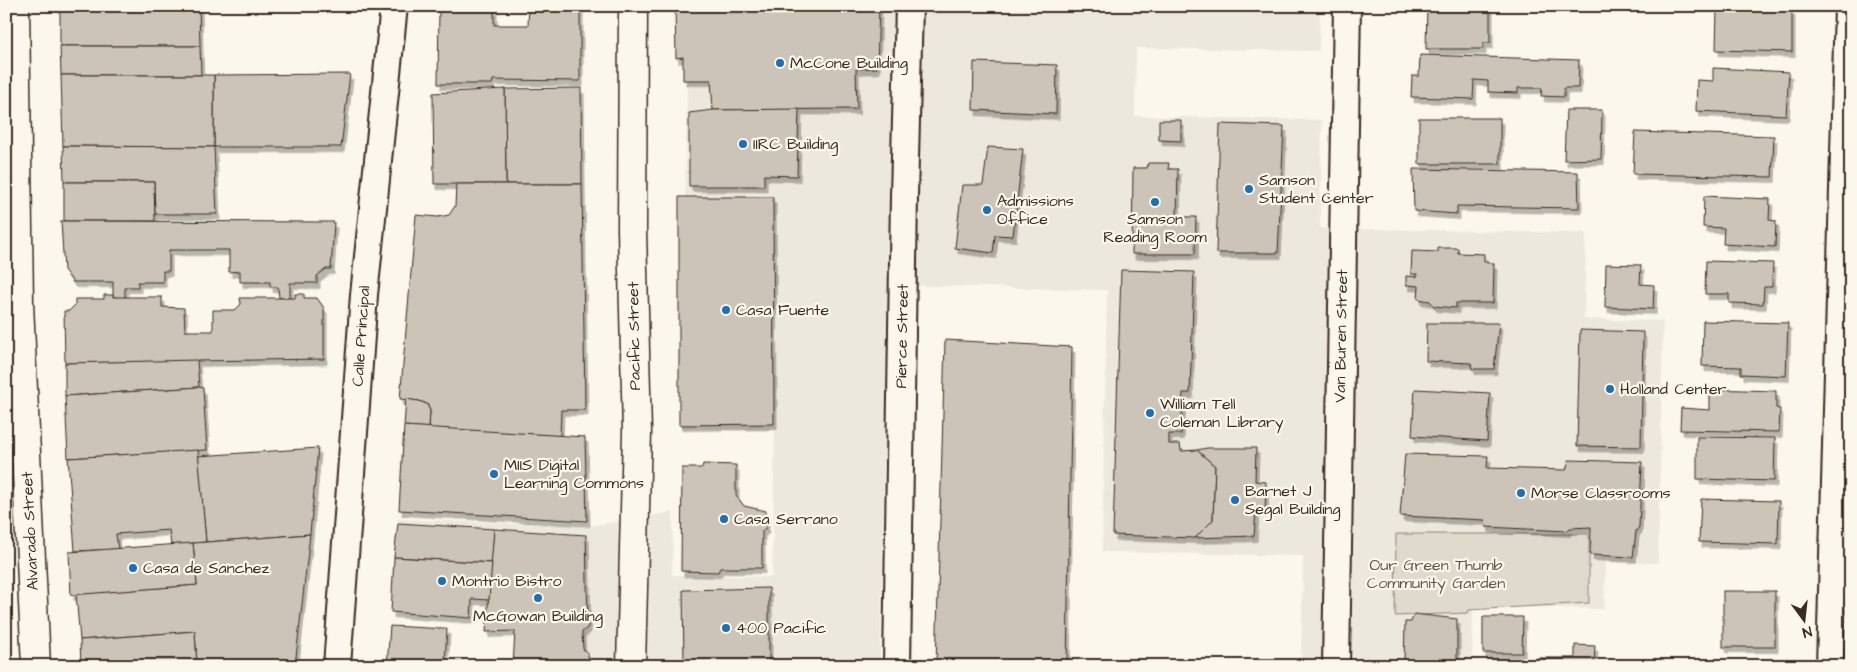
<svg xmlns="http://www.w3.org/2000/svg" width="1857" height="672" font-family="'Architects Daughter',sans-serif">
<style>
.built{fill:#ede8dd}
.green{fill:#dfd9ce;stroke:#8d8276}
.building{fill:#ccc4b9;stroke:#3b2a1e;filter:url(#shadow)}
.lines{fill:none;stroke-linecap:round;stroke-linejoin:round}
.street-casing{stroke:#3b2a1e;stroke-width:30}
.secondary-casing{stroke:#3b2a1e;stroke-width:31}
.street{stroke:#fbf7ec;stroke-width:26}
.secondary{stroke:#fbf7ec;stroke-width:28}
.poi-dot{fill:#1f6fb2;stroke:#fbf7ec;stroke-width:2}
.labels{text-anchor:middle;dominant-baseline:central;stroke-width:4.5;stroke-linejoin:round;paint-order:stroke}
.poi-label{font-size:16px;fill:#3b2a1e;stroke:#fbf7ec;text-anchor:start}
.street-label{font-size:16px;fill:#3b2a1e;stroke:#fbf7ec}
.park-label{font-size:16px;fill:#64564a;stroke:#fbf7ec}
</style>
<defs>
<filter id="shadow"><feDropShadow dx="3" dy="5.5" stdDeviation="0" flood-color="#0004"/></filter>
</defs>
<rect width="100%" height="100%" fill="#fbf7ec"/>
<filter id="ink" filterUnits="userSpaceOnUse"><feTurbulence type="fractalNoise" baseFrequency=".02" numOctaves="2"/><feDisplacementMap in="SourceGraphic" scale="10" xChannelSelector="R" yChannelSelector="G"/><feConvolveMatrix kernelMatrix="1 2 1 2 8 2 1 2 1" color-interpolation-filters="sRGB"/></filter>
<g filter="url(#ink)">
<path class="built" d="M689 6H1320L1319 51 1136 48 1135 116 1322 120 1320 228 1586 233 1584 319 1663 321 1658 563 1606 562 1604 609 1473 606 1472 666H1301L1303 556 1102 552 1107 290 889 285 880 666H513L514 631 486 632 490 596 394 557 398 519 585 527 673 512 672 575 772 577 775 430 680 428Z"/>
<path class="green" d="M1396 534H1589V603L1469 610 1468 613 1395 616Z"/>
<g class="building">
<path d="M60 6H199L200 46H60Z"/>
<path d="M439 6H494V25H528L529 6H580V81L493 80 492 84H438Z"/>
<path d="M675 6H879L877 68 856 69 857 109 713 110 711 80H683V57L676 58Z"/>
<path d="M1427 6 1490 7V43H1483V49H1426Z"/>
<path d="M1717 8 1792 10V52L1716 50Z"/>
<path d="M60 46H200L201 75H61Z"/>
<path d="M1420 55 1579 60 1578 88H1564V97L1541 96 1542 88H1518V93L1488 92V81L1474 80 1473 99 1411 97 1412 76H1419Z"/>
<path d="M974 62 1057 65 1056 114 973 110Z"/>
<path d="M1713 68 1789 72 1786 115 1696 111 1697 80 1713 81Z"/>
<path d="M350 74 341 147H214V75Z"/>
<path d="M61 75H214V147L63 146Z"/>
<path d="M581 88 582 184H506L505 89Z"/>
<path d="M505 89 506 184H434L433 93Z"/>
<path d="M799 109 797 176 764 175V186H689V113L713 110Z"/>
<path d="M1566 110H1602L1601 159 1564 160Z"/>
<rect x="1419" y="118" width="81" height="46"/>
<path d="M1159 120H1181V141L1159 140Z"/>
<path d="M1220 124 1284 126 1278 253H1216Z"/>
<path d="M1635 132 1774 136 1772 177 1633 174Z"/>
<path d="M63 146 214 147 217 214H155L154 182H64Z"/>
<path d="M988 147 1023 149 1013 236 995 235 993 253 955 248 962 185H983Z"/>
<path d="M1148 163H1169L1168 169H1178L1177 217H1196L1195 254H1132L1133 168H1147Z"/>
<path d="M1413 169 1578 172 1579 208 1457 206V214L1414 211Z"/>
<path d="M64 182H154L155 221H64Z"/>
<path d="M456 184H582L585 410H561L560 436 429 428 430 411 427 404 419 401 400 399 416 215 438 217 449 215 455 206Z"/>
<path d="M1704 196 1770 199 1769 220 1776 221 1775 247 1723 244 1724 228 1703 227Z"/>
<path d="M679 197H773L774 424 679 425Z"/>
<path d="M61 221 334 222 331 269H326L317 276V283H290V298H279L278 287H270V282H240V271L229 272V250H169V271H163V282H138V287H125V298L113 297V282H73L64 270Z"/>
<path d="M1438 248H1458V253L1484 254V262L1494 264 1493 303H1456V308L1434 306 1430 301 1418 299 1419 286 1406 285V276L1417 277V274H1411L1412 251 1438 252Z"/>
<path d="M1706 261 1773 263 1772 287H1764L1763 304 1729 303V294H1705Z"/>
<path d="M1606 264 1641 265 1640 284 1654 285 1653 309 1605 307Z"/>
<path d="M1121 270 1194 272 1190 393H1183L1181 434H1169V444H1180L1181 451 1197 450 1215 466 1213 520 1195 538 1113 535Z"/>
<path d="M295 294H304V298H317L324 308V359L65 363 64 311H69L75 305V299H104V295H113V297H162V307L184 308 185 331H213V310H235L241 304 240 298H295Z"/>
<path d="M1703 321 1788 323 1786 376 1741 374V367L1702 366Z"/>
<path d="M1427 323H1499L1494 369H1472L1471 363 1426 361Z"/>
<path d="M1580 330 1643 332 1641 447 1577 446Z"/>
<path d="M945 340 1072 347 1067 666H936Z"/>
<path d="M197 360 199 387 65 396V363Z"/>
<path d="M199 387 203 388 207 450 68 458 65 396Z"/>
<path d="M1415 389 1490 393 1487 441 1412 436Z"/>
<path d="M1710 389 1776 391V408L1780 409 1779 432 1680 430 1681 408 1710 410Z"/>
<path d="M406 399 419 401 427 404 430 411 429 428 404 426Z"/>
<path d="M404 426 585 437 587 521 399 510Z"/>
<path d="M1697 437 1775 438 1774 481 1697 479Z"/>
<path d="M318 448 310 534 206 542 198 456Z"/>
<path d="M1207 448H1256L1255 481 1266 482 1265 510H1256L1254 536 1195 538 1213 520 1215 466 1197 450Z"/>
<path d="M198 450 206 542 171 545 169 530 116 534 118 549 75 551 68 458Z"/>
<path d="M1405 454 1488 456 1487 468 1566 470 1569 460 1642 462 1639 527 1636 531 1633 557 1590 555 1591 527 1570 528 1567 531 1486 527 1485 520 1400 516Z"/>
<path d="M703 464 736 465V495L744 506 766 511V528L762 531V568H720L718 572 681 571 682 468H702Z"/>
<path d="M1701 499 1779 501 1778 544 1699 542Z"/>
<path d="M398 523 494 529 492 563 394 557Z"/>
<path d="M494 529 586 535 588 627 582 632 583 649 588 653 589 666H513L515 631 486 632Z"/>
<path d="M310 534 295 666H197L195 631 80 640 76 594 197 585 193 543Z"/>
<path d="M193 543 197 585 71 595 69 552Z"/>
<path d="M394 557 492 563 489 600 472 599 471 618 391 612Z"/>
<path d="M769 588V666H684L683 590Z"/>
<rect x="1723" y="591" width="52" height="56"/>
<path d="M1414 614 1457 619V666H1407V662H1404L1405 622H1411Z"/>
<path d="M1483 617H1523L1522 653H1483Z"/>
<path d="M390 626 447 629 445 662 513 663V666H387Z"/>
<path d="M195 631 197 666H81L80 640Z"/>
<path d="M1575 645 1595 646 1594 666H1537V658H1575Z"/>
<path d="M1730 663 1776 664V666H1730Z"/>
</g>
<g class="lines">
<g class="street-casing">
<g id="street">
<path d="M337 666 364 295 394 6"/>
<path d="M897 666 904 196 909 6"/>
<path d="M1336 666 1347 6"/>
<path d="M1830 666 1848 6"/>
</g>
</g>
<g class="secondary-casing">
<g id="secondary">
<path d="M15 6 19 304 36 666"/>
<path d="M631 666 637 432 632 230 633 6"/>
</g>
</g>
<use href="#street" class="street"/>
<use href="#secondary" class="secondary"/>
</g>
</g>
<g class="poi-dot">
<circle cx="780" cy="63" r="5"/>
<circle cx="743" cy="144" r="5"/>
<circle cx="1249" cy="189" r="5"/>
<circle cx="1155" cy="202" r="5"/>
<circle cx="987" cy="210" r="5"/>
<circle cx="726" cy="310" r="5"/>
<circle cx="1610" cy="389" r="5"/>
<circle cx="1150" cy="413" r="5"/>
<circle cx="494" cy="474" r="5"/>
<circle cx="1521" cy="493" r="5"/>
<circle cx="1235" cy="500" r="5"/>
<circle cx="724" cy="519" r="5"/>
<circle cx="133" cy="568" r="5"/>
<circle cx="442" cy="581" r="5"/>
<circle cx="538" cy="598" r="5"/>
<circle cx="726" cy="628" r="5"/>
</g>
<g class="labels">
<g class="poi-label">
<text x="790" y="63">McCone Building</text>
<text x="753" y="144">IIRC Building</text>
<text x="1259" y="180">Samson<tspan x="1259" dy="18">Student Center</tspan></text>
<text x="997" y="201">Admissions<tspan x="997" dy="18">Office</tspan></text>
<text x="1155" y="219" text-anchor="middle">Samson<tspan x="1155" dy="18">Reading Room</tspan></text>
<text x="736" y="310">Casa Fuente</text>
<text x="1620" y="389">Holland Center</text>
<text x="1160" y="404">William Tell<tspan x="1160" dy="18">Coleman Library</tspan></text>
<text x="504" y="465">MIIS Digital<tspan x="504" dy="18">Learning Commons</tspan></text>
<text x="1245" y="491">Barnet J<tspan x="1245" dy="18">Segal Building</tspan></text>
<text x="1531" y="493">Morse Classrooms</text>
<text x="734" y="519">Casa Serrano</text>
<text x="143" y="568">Casa de Sanchez</text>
<text x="452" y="581">Montrio Bistro</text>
<text x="538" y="616" text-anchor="middle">McGowan Building</text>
<text x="736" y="628">400 Pacific</text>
</g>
<g class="street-label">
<text transform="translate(361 336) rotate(-86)">Calle Principal</text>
<text transform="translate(634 336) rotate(-91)">Pacific Street</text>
<text transform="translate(902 336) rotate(-89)">Pierce Street</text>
<text transform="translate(1341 336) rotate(-89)">Van Buren Street</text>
<text transform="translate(30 531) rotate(-93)">Alvarado Street</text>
</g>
<g class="park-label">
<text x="1436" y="565">Our Green Thumb<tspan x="1436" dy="18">Community Garden</tspan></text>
</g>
</g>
<rect width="1857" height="672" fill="none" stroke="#fbf7ec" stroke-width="25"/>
<rect x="12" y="12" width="1832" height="647" fill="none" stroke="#3b2a1e" stroke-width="2" filter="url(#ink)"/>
<g transform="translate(1804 620) rotate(165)" stroke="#fbf7ec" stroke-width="4" paint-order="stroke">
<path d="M0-4L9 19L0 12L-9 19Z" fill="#3b2a1e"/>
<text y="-8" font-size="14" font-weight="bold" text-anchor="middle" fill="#3b2a1e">N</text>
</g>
</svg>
